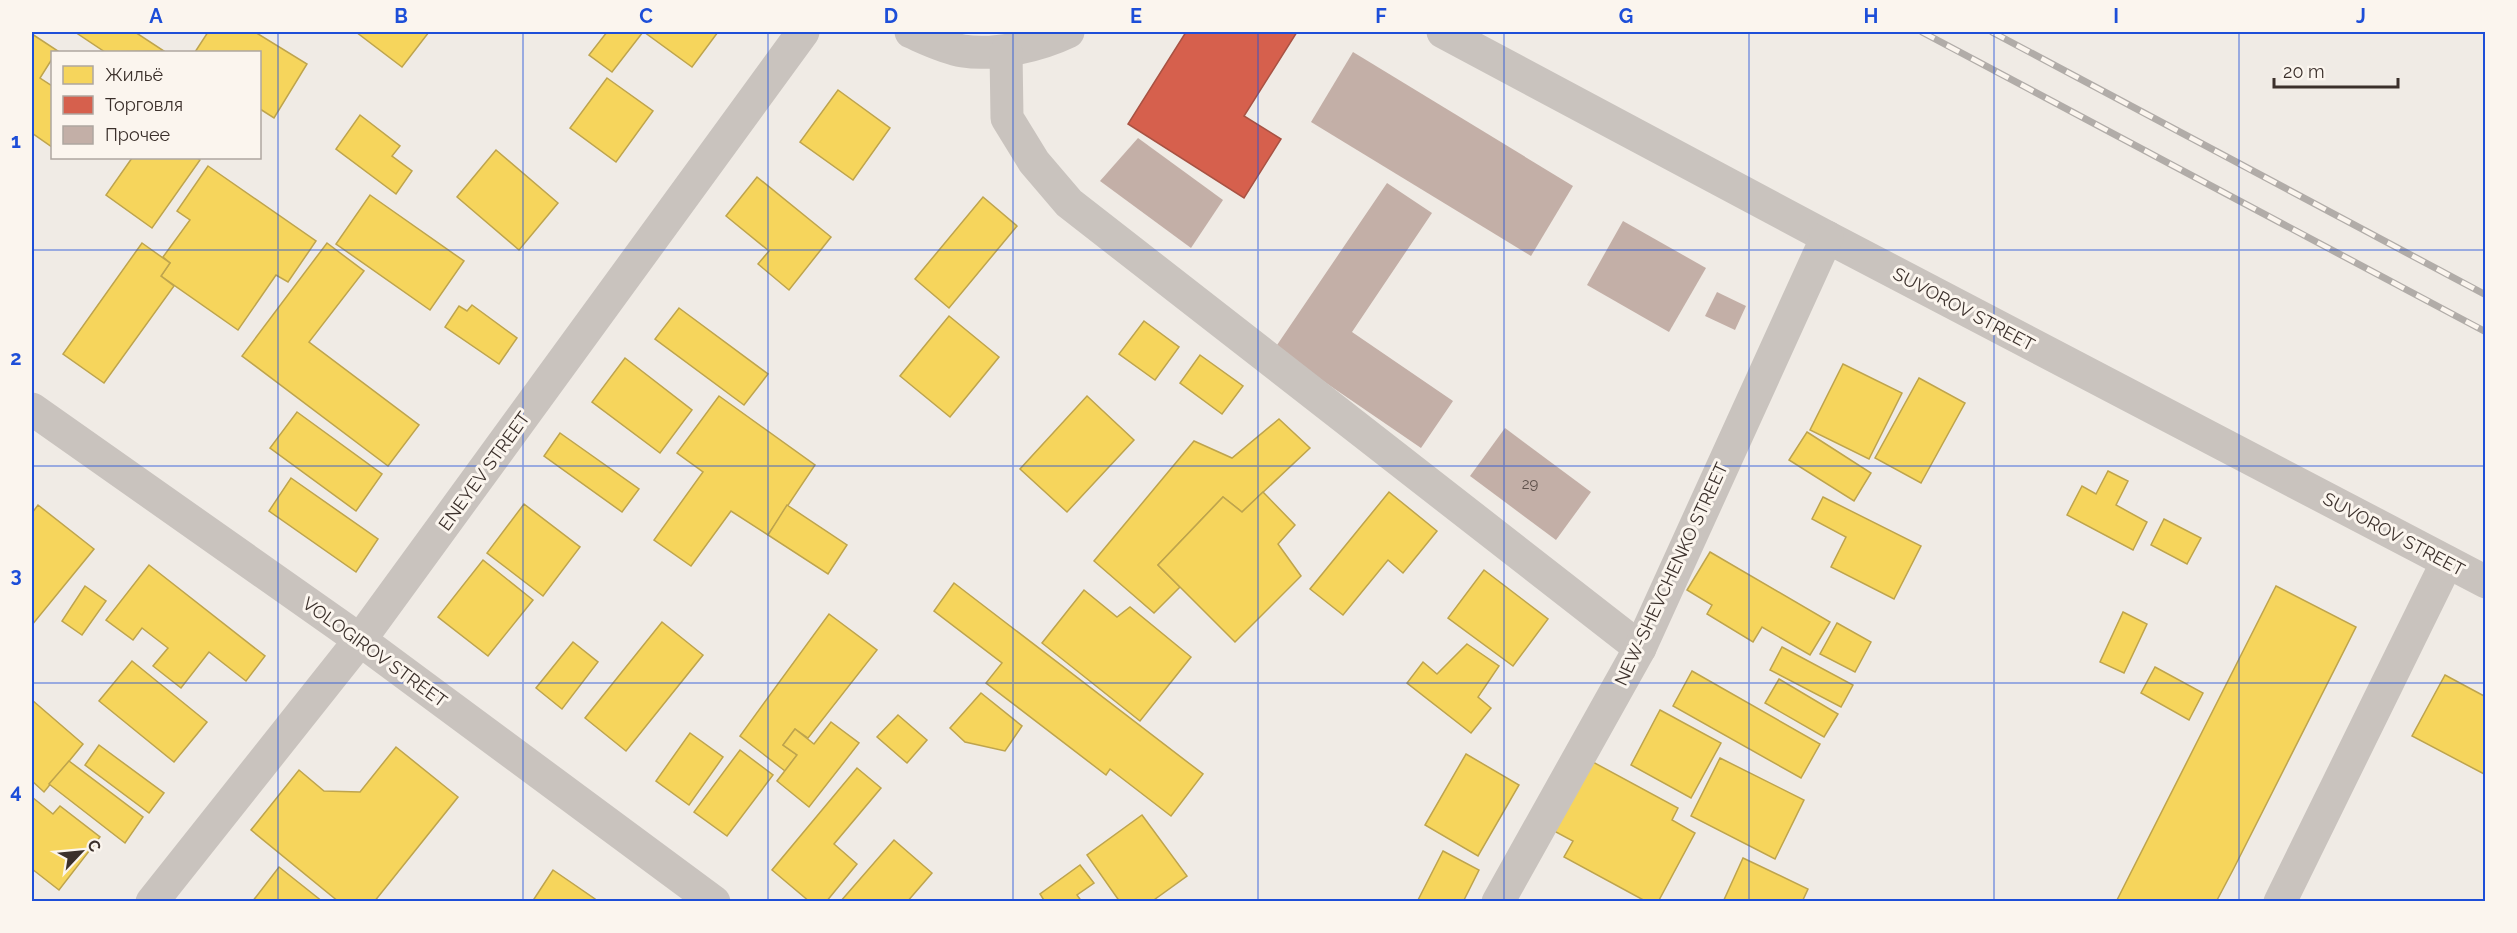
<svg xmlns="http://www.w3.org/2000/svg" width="2517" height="933" font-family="Raleway,sans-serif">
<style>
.homes{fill:#f6d55c;stroke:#bea44d;stroke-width:1.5}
.shops{fill:#d6604d;stroke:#a85243;stroke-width:1.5}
.building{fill:#c3afa7}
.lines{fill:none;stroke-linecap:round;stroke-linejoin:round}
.minor{stroke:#c9c3be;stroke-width:33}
.rail-casing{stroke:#b1aca8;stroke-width:7}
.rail{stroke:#fbf5ee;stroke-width:4.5;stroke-dasharray:14;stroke-linecap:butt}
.grid{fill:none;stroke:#1d4ed8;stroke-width:1.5;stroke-opacity:0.55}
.labels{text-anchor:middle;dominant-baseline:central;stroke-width:6;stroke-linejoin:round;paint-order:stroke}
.number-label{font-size:15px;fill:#5d504a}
.street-label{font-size:18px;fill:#3b302b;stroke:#fbf5ee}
.neatline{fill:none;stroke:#1d4ed8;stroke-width:2}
.grid-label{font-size:20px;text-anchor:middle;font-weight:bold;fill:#1d4ed8}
</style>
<rect width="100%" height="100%" fill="#f0ebe5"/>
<g class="homes">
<path d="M75 32H135L164 51 105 52Z"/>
<path d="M208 32H255L307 64 274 118 260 109V52H195Z"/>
<path d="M356 32H429L402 67Z"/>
<path d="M607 32H643L612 72 589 55Z"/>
<path d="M644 32H718L692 67Z"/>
<path d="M32 34 58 51 52 52V59L40 78 52 86V147L32 133Z"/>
<path d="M607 78 653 111 616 162 570 128Z"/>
<path d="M838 90 890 128 853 180 800 142Z"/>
<path d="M360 115 400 146 392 156 412 171 396 194 336 149Z"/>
<path d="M496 150 558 203 519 250 457 197Z"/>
<path d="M132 158H197L200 160 152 228 106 195Z"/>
<path d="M208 166 316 241 288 282 276 275 238 330 161 276 170 263 163 257 190 220 177 211Z"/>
<path d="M757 177 831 237 789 290 758 264 769 251 726 216Z"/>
<path d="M370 195 464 261 430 310 336 244Z"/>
<path d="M983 197 1017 226 949 308 915 279Z"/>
<path d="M142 243 170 263 161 276 174 286 104 383 63 354Z"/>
<path d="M327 243 364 271 309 342 419 425 388 466 242 356Z"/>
<path d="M472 305 517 338 499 364 445 327 459 306 467 311Z"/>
<path d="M679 308 768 374 744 405 655 339Z"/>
<path d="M949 316 999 357 950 417 900 376Z"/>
<path d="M1144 321 1179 347 1155 380 1119 354Z"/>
<path d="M1200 355 1243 386 1222 414 1180 383Z"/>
<path d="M625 358 692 410 660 453 592 402Z"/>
<path d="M1843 364 1902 393 1869 459 1810 430Z"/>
<path d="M1919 378 1965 403 1921 483 1875 458Z"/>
<path d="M719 396 815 465 768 535 731 511 691 566 654 540 703 472 677 453Z"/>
<path d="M1087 396 1134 440 1067 512 1020 469Z"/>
<path d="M297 412 382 474 356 511 270 448Z"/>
<path d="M1279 419 1310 448 1242 512 1223 497 1158 565 1180 587 1154 613 1094 561 1194 441 1232 458Z"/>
<path d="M1807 432 1871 473 1854 501 1789 460Z"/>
<path d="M560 433 639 489 622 512 544 456Z"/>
<path d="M2108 471 2128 481 2116 505 2147 522 2133 550 2067 515 2082 486 2096 494Z"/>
<path d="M291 478 378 539 356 572 269 511Z"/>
<path d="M1263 492 1295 525 1278 544 1301 576 1235 642 1158 565 1223 497 1242 512Z"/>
<path d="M1389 492 1437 531 1403 573 1388 560 1343 615 1310 589Z"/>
<path d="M1823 497 1921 546 1894 599 1831 567 1846 537 1812 519Z"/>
<path d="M524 504 580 547 543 596 487 553Z"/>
<path d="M38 505 94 549 32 625V513Z"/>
<path d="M787 505 847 545 828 574 768 535Z"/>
<path d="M2164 519 2201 538 2187 564 2151 545Z"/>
<path d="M1710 552 1830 622 1810 655 1762 627 1753 642 1707 614 1712 605 1687 590Z"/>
<path d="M483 560 533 600 488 656 438 617Z"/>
<path d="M149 565 265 656 246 681 209 652 181 688 153 666 168 648 142 628 133 640 106 620Z"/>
<path d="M1484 570 1548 619 1513 666 1448 618Z"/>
<path d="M954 583 1203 774 1171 816 1110 769 1106 775 986 683 1002 663 934 611Z"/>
<path d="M85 586 106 601 82 635 62 621Z"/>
<path d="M2276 586 2356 627 2234 868 2216 902H2116Z"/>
<path d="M1084 590 1117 617 1130 607 1191 657 1140 721 1042 643Z"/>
<path d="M2123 612 2147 624 2124 673 2100 662Z"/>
<path d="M829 614 877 650 808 738 795 729 783 745 797 755 785 771 740 736Z"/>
<path d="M662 622 703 655 626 751 585 718Z"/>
<path d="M1837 623 1871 642 1855 672 1820 654Z"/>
<path d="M573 642 598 662 562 709 536 688Z"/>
<path d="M1467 644 1499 666 1478 697 1491 708 1471 733 1407 683 1423 662 1437 674Z"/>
<path d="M1782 647 1853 685 1841 707 1770 670Z"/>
<path d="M132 661 207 722 174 762 99 701Z"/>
<path d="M2155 667 2203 693 2189 720 2141 693Z"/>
<path d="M1692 671 1820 744 1801 778 1673 706Z"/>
<path d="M2445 675 2486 697V775L2412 736Z"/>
<path d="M1779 679 1838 714 1824 737 1765 703Z"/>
<path d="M981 693 1022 726 1005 751 965 742 950 728Z"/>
<path d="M32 700 83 744 44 792 32 781Z"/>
<path d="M1660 710 1721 743 1691 798 1631 765Z"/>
<path d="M898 715 927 740 907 763 877 737Z"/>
<path d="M831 722 859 743 809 807 777 781 797 755 783 745 795 729 814 744Z"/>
<path d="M690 733 723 757 689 805 656 781Z"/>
<path d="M99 745 164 793 149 813 85 765Z"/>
<path d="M396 747 458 797 374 902H339L251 830 299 770 324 791 360 792Z"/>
<path d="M740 750 773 775 727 836 694 812Z"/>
<path d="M1466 754 1519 785 1478 856 1425 825Z"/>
<path d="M1720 758 1804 800 1775 859 1691 816Z"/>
<path d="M69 761 143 817 125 843 49 784Z"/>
<path d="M1591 761 1678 808 1672 820 1695 833 1658 902H1647L1564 857 1573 841 1554 831Z"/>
<path d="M857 768 881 788 834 844 857 864 826 902H810L772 870Z"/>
<path d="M32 797 53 814 60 806 100 837 59 890 32 869Z"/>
<path d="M1142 815 1187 876 1151 902H1120L1087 855Z"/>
<path d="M894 840 932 873 907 902H840Z"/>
<path d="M1443 851 1479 870 1463 902H1417Z"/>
<path d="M1743 858 1808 889 1802 902H1723Z"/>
<path d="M1080 865 1094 883 1077 895 1082 902H1045L1040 894Z"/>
<path d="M279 867 323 902H252Z"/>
<path d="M553 870 595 899 593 902H532Z"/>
</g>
<path class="shops" d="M1186 32H1297L1244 116 1281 139 1244 198 1128 124Z"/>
<g class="building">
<path d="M1353 52 1573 186 1531 256 1311 122Z"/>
<path d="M1138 138 1223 200 1191 248 1100 181Z"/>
<path d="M1387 183 1432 213 1352 332 1453 401 1421 448 1275 348Z"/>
<path d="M1623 221 1706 268 1669 332 1587 285Z"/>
<path d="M1717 292 1746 306 1735 330 1705 316Z"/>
<path d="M1505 428 1591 492 1556 540 1470 476Z"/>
</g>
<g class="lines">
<g class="minor">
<path d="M911 32C927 39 945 48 963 51 995 56 1039 46 1068 32"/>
<path d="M1443 32 1827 237 2486 582"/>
<path d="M1006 52 1007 118 1034 162 1069 203 1640 648"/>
<path d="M32 409 360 640 714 902"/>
<path d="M152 902 360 640 803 32"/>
<path d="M1498 902 1640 648 1827 237"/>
<path d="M2280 902 2447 562"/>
</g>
<g class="rail-casing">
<g id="rail">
<path d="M1922 32 2486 332"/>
<path d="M1992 32 2486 295"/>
</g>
</g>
<use href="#rail" class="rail"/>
</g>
<path class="grid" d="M278 32V902M523 32V902M768 32V902M1013 32V902M1258 32V902M1504 32V902M1749 32V902M1994 32V902M2239 32V902M32 250H2486M32 466H2486M32 683H2486"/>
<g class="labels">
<g class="number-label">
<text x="1530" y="484">29</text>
</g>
<g class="street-label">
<text transform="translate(1964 309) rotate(28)">SUVOROV STREET</text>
<text transform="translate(484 471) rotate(-54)">ENEYEV STREET</text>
<text transform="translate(2394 534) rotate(28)">SUVOROV STREET</text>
<text transform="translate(1671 574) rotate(-65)">NEW-SHEVCHENKO STREET</text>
<text transform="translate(375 652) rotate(36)">VOLOGIROV STREET</text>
</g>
</g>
<rect width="2517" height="933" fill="none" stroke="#fbf5ee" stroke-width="66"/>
<rect x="51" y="51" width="210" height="108" fill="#fbf5ee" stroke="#aea6a0" stroke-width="1.5"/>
<rect x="63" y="66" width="30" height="18" fill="#f6d55c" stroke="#aea6a0" stroke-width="1.5"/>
<text x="105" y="81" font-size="18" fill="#3b302b">Жильё</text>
<rect x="63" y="96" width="30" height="18" fill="#d6604d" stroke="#aea6a0" stroke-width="1.5"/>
<text x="105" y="111" font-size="18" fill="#3b302b">Торговля</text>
<rect x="63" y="126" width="30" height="18" fill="#c3afa7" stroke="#aea6a0" stroke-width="1.5"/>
<text x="105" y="141" font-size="18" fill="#3b302b">Прочее</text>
<g transform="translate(81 852) rotate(64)" stroke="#fbf5ee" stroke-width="4.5" paint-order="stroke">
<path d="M0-4.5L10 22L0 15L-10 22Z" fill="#3b302b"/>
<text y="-9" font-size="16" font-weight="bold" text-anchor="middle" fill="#3b302b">С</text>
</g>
<path d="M2274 78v9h124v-9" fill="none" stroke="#3b302b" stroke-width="3"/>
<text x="2283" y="78" font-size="18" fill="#3b302b" stroke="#fbf5ee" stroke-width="4.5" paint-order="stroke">20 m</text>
<rect x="33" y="33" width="2451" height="867" class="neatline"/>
<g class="grid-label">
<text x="156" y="23">A</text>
<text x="401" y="23">B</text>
<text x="646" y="23">C</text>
<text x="891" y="23">D</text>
<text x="1136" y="23">E</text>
<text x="1381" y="23">F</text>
<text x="1626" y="23">G</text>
<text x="1871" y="23">H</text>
<text x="2116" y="23">I</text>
<text x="2361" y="23">J</text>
<text x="16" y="148">1</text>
<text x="16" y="365">2</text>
<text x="16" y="582">3</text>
<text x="16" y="798">4</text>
</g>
</svg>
